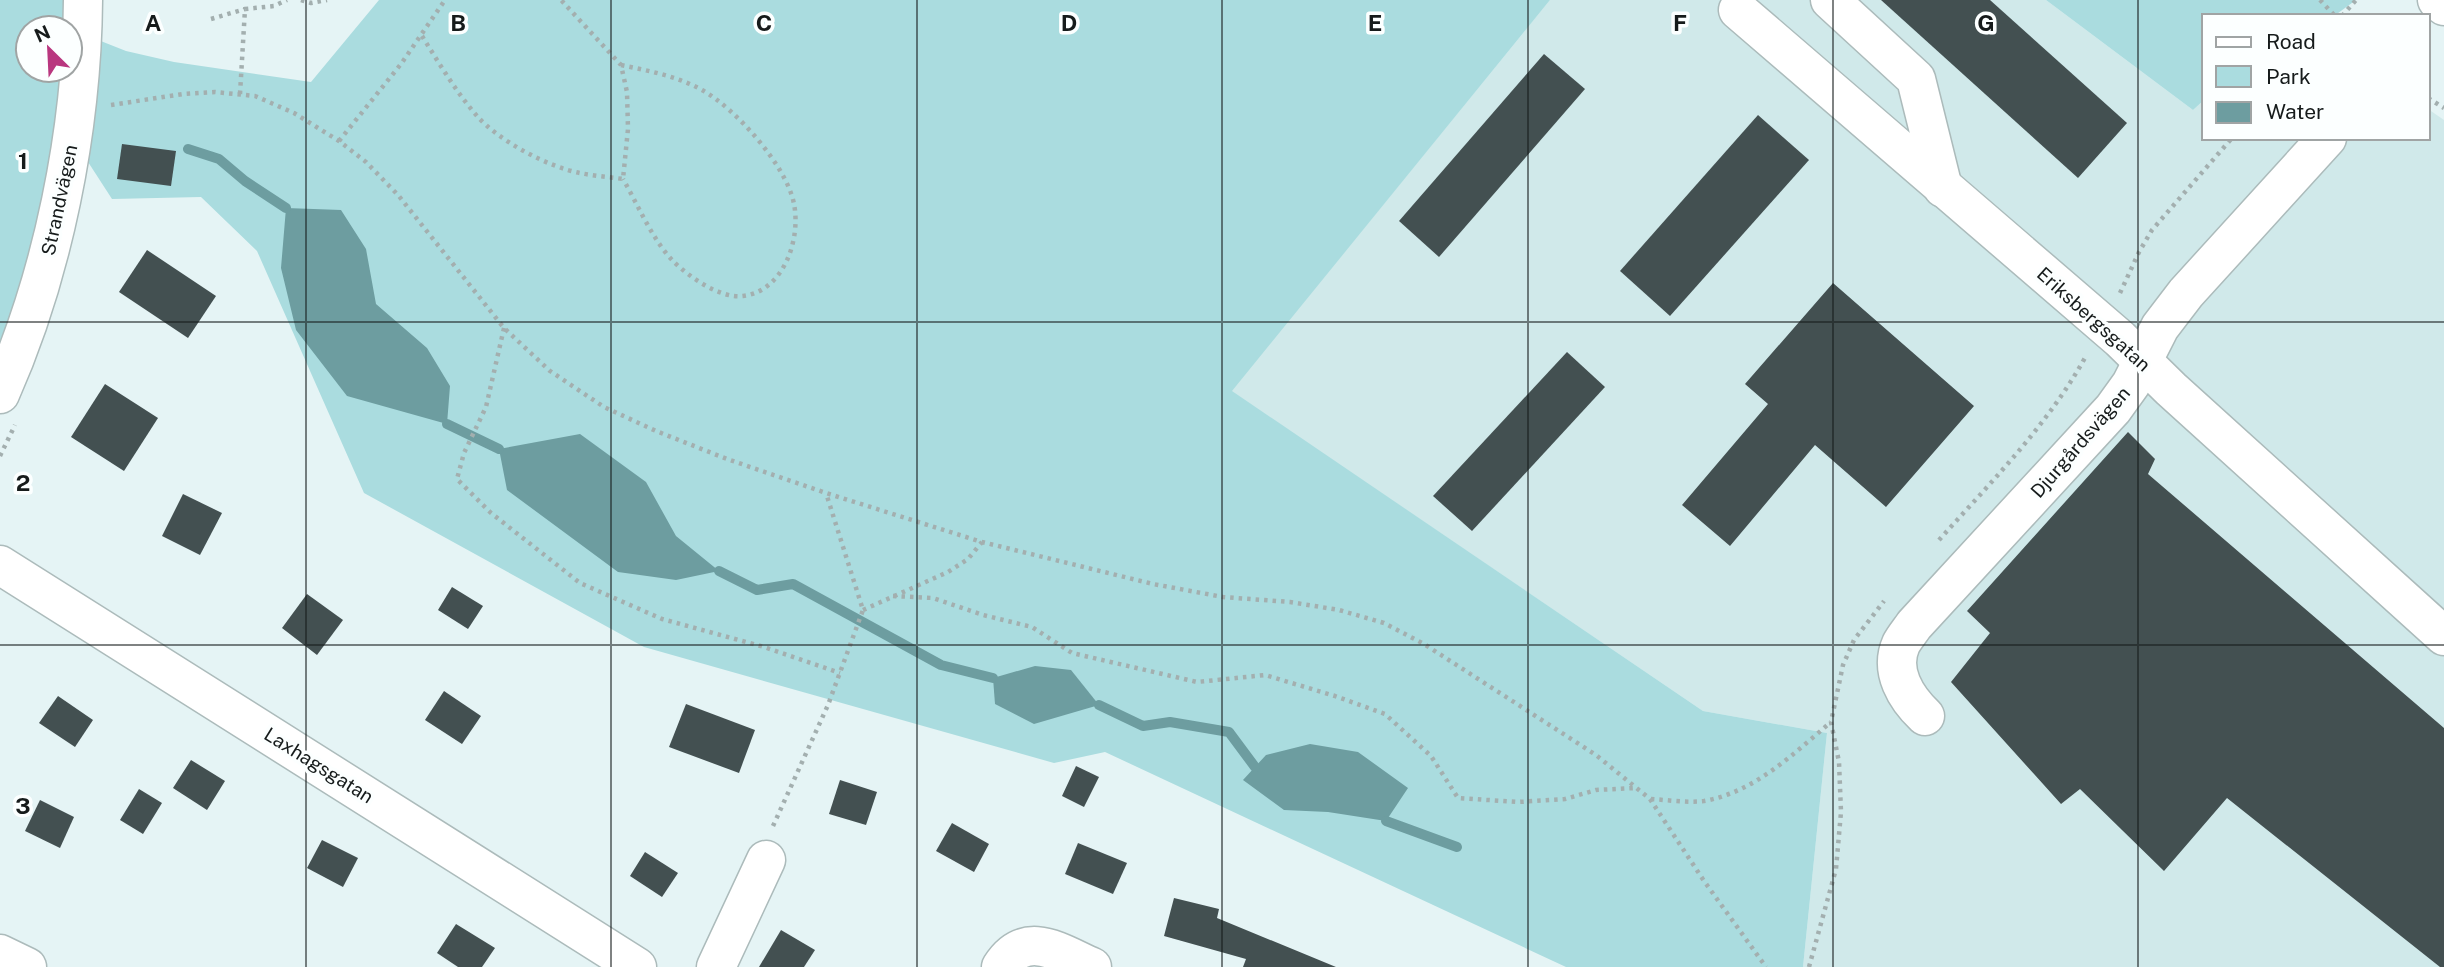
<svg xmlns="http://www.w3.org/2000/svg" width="2444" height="967" font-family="'Public Sans',sans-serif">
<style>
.built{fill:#d0e9ea}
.green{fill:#aadcdf;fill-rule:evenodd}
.water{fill:#6d9da0}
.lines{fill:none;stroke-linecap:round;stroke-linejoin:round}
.stream{stroke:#6d9da0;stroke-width:10}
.building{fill:#435051}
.minor-casing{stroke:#acbbbb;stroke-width:41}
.major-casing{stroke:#acbbbb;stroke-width:41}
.path{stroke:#a3afaf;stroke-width:4.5;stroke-dasharray:3.5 5;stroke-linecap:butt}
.minor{stroke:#fff;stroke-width:38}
.major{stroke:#fff;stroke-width:38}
.grid{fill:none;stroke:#161b1b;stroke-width:2;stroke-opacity:0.55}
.labels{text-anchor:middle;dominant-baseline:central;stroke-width:7;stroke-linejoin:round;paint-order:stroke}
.street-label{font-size:19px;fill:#161b1b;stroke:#fcffff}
.grid-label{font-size:23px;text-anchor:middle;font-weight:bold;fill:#161b1b;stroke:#fcffff;stroke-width:7;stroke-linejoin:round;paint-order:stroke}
</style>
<rect width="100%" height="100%" fill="#e5f4f5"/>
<path class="built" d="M1550 0H2046L2193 110 2204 100V138H2428V109L2444 120V967H1803L1827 733 1703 711 1231 391Z"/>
<g class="green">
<path d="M0 0H78V32L126 51 174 62 311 82 379 0H1550L1232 391 1703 711 1827 733 1803 967H1566L1105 752 1054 763 644 647 364 493 257 251 201 197 112 199 68 131 0 381ZM28 28H70V70H28Z"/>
<path d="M2046 0H2356L2334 16H2204V100L2193 110Z"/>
</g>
<g class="water">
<path d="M286 208 341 210 366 249 376 304 427 348 450 386 447 424 347 396 296 330 281 268Z"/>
<path d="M580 434 646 482 676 536 719 571 676 580 618 572 507 490 499 449Z"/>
<path d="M1035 666 1071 670 1099 705 1034 724 995 704 993 678Z"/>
<path d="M1310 744 1358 752 1408 788 1386 821 1328 812 1284 810 1243 780 1266 755Z"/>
</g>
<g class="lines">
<g class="stream">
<path d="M188 149 219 159 245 181 286 208"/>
<path d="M447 424 499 449"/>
<path d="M719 571 757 590 793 584 941 665 993 678"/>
<path d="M1099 705 1143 726 1170 722 1229 732 1255 767"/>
<path d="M1386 821 1457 847"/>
</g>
</g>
<g class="building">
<path d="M1881 0H1990L2127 123 2078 178Z"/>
<path d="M1544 54 1585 89 1439 257 1399 221Z"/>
<path d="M1758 115 1809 160 1670 316 1620 271Z"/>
<path d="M122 144 176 151 171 186 117 179Z"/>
<path d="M147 250 216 296 188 338 119 292Z"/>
<path d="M1833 283 1974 406 1886 507 1815 445 1730 546 1682 505 1768 404 1745 384Z"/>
<path d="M1567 352 1605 387 1472 531 1433 496Z"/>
<path d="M105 384 158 418 124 471 71 437Z"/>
<path d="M2128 432 2155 459 2148 474 2444 728V967H2440L2227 798 2164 871 2080 789 2061 804 1951 682 1990 633 1967 611Z"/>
<path d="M183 494 222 513 200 555 162 536Z"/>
<path d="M452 587 483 606 468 629 438 610Z"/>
<path d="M307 594 343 620 317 655 282 628Z"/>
<path d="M444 691 481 716 462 744 425 720Z"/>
<path d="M58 696 93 720 75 747 39 723Z"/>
<path d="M686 704 755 730 739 773 669 747Z"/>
<path d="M191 760 225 781 207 810 173 788Z"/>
<path d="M1076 766 1099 777 1084 807 1062 796Z"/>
<path d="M840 780 877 792 866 825 829 814Z"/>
<path d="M139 789 162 803 143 834 120 820Z"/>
<path d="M40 800 74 817 60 848 25 831Z"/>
<path d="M952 823 989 844 974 872 936 851Z"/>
<path d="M322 840 358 858 343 887 307 868Z"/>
<path d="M1078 843 1127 863 1113 894 1065 874Z"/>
<path d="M645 852 678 873 662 897 630 876Z"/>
<path d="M1174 898 1219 909 1217 918 1336 967H1243L1246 959 1164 936Z"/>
<path d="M456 924 495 948 482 967H458L437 953Z"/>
<path d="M781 930 815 950 804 967H759Z"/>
</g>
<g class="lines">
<g class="minor-casing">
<g id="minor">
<path d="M1830 0 1916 79 1943 188"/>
<path d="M1738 10 2120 339 2171 389 2444 636"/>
<path d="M0 394C53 275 82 130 83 0"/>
<path d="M0 565 637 967"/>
<path d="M1925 716C1906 698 1889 671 1901 644 1904 638 1910 631 1914 625L2113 409 2131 384 2160 327 2186 293 2327 138"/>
<path d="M0 954 27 967"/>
<path d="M716 967 766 860"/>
<path d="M1001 967C1026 928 1060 953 1092 967"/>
</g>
</g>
<g class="major-casing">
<path id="major" d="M2437 0 2444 6"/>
</g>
<g class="path">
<path d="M301 0 311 3 327 0"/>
<path d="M2320 0 2335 16"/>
<path d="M2342 16 2356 0"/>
<path d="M211 19 245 9"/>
<path d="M422 36C439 63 456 92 477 116 499 141 548 167 580 173 594 176 609 177 623 179L628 129 627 92 621 65 561 0"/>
<path d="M621 65C649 71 677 76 702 90 735 108 787 166 794 204 801 239 784 291 743 296 720 299 688 276 673 261 652 239 638 205 623 179"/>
<path d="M240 94 245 9 274 6 287 0"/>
<path d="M2428 98 2444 108"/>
<path d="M111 105 183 94 215 92 255 96 294 113 339 141 366 162 398 195 504 328 550 371 604 407 656 431 727 459 826 493 982 542 1153 584 1223 597 1290 602 1339 610 1384 623 1424 644 1596 755 1650 799 1704 881 1766 967"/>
<path d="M339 141 401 64 445 0"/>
<path d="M2120 293 2139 252 2152 230 2232 138"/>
<path d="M504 328 486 407 464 453 457 479 491 513 580 583 662 619 764 647 840 673"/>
<path d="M0 456 15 425"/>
<path d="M1939 540C1991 482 2048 425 2086 356"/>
<path d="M893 596 933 598 983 615 1032 627 1072 653 1197 682 1265 675 1335 696 1385 714 1431 756 1458 798 1518 802 1565 799 1596 790 1636 788"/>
<path d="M863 610 948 572 968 559 982 542"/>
<path d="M1651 799C1668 800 1687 803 1704 801 1755 792 1793 754 1831 722"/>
<path d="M773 826 828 705 863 610 826 493"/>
<path d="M1809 967 1836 869 1841 812 1839 762 1831 722 1843 665 1854 640 1884 601"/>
</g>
<use href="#minor" class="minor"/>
<use href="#major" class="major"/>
</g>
<path class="grid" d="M306 0V967M611 0V967M917 0V967M1222 0V967M1528 0V967M1833 0V967M2138 0V967M0 322H2444M0 645H2444"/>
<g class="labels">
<g class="street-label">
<text transform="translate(59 200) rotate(-78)">Strandvägen</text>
<text transform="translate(2094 319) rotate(42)">Eriksbergsgatan</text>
<text transform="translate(2080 442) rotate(-49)">Djurgårdsvägen</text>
<text transform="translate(319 765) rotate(32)">Laxhagsgatan</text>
</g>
</g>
<g class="grid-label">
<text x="153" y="31">A</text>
<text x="458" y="31">B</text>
<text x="764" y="31">C</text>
<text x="1069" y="31">D</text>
<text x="1375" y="31">E</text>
<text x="1680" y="31">F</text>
<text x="1986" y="31">G</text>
<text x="23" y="169">1</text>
<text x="23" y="491">2</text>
<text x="23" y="814">3</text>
</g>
<rect x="2202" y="14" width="228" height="126" fill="#fcffff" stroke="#a0a4a4" stroke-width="2"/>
<rect x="2216" y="37" width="35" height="10" fill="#ffffff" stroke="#a0a4a4" stroke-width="2"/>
<text x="2266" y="49" font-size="21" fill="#161b1b">Road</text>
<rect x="2216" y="66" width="35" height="21" fill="#aadcdf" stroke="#a0a4a4" stroke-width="2"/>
<text x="2266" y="84" font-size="21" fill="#161b1b">Park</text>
<rect x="2216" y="102" width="35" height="21" fill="#6d9da0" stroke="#a0a4a4" stroke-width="2"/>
<text x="2266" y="119" font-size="21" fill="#161b1b">Water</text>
<g transform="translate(49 49) rotate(336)"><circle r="33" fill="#fcffff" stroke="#a0a4a4" stroke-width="2"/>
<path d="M0-5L12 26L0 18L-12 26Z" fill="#b9377f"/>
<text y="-10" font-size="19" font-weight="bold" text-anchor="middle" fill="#161b1b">N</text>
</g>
</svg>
